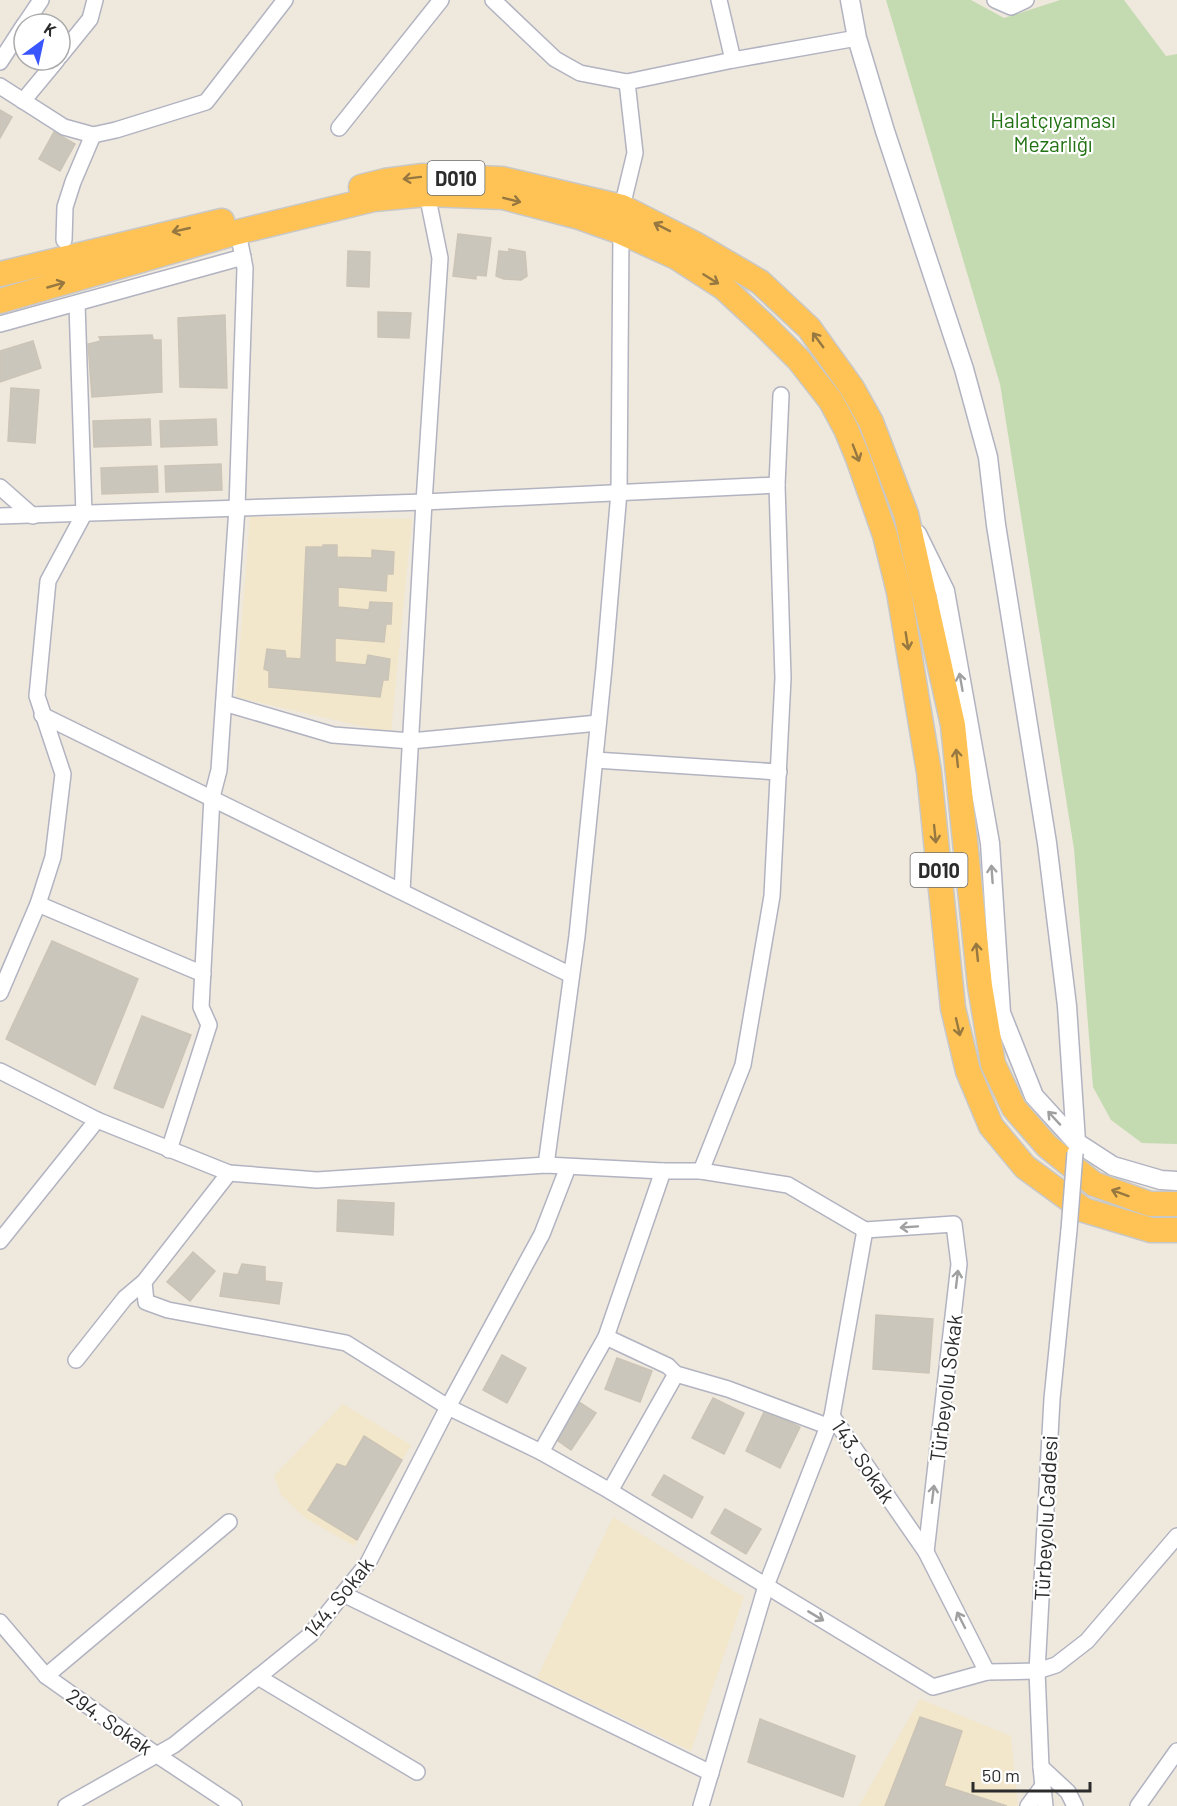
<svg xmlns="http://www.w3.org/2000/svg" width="1177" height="1806" font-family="Barlow,sans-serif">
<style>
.education{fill:#f2e7cb}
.cemetery{fill:#c4dbb2}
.building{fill:#cac6bb;stroke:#cbc4b6;stroke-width:1.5}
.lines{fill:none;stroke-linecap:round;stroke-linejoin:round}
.minor-casing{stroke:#b1b3c1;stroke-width:18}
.tertiary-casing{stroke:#b1b3c1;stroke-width:21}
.trunk-casing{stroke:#c8c8c8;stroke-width:27}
.minor{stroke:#fff;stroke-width:15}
.tertiary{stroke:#fff;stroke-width:18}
.trunk{stroke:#ffc355;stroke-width:24}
.minor-bridge-casing{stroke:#b1b3c1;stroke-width:18;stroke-linecap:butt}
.minor-bridge{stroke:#fff;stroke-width:15}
.oneway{stroke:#967840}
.oneway2{stroke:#a0a0a0}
.labels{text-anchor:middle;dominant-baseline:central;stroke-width:4.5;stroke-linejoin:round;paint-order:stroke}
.shield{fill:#fff;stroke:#6b6b6b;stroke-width:1.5}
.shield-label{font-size:20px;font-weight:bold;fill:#2c2c2c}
.park-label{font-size:21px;fill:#227213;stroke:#fff}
.street-label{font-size:21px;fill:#2c2c2c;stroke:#fff}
</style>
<rect width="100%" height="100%" fill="#efe8dd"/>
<g class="education">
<path d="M250 517 412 519 391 733 236 697Z"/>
<path d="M343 1404 411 1445 354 1546 305 1518 281 1495 274 1476Z"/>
<path d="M613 1517 744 1597 691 1751 537 1678Z"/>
<path d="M920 1699 1011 1736 1018 1806H859Z"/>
</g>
<path class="cemetery" d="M886 0H971L1004 18 1060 0H1124L1166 56 1177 54V1144L1142 1143 1111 1120 1093 1087 1074 849 1000 384Z"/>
<g class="building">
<path d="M0 110 12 117 0 138Z"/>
<path d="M54 132 75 144 60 171 39 159Z"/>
<path d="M458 234 491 238 486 276 476 275V279L453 276Z"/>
<path d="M509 249 525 252 527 276 521 280 504 279 496 276 499 251 509 252Z"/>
<path d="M348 251 370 252 369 287 347 286Z"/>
<path d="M378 312 411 313 409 338 378 337Z"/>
<path d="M225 315 227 388 180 387 178 318Z"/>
<path d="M152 335 153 340H161L162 392 92 397 88 344 101 341 99 337Z"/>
<path d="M33 341 41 368 0 382V351Z"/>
<path d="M11 388 39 390 35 443 8 441Z"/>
<path d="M150 419 151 445 94 447 93 421Z"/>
<path d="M216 419 217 445 161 447 160 421Z"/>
<path d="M221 464 222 490 166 492 165 466Z"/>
<path d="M157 466 158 492 102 494 101 468Z"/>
<path d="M323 545H337V557L372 558V550L394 552 393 574H387L386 591 338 587V607L369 610 370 602 392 603 391 624H386L384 642 335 638V662L366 665 368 655 390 659 388 680H383L380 697 269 687V671L264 669 267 649 285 651 286 658 301 659 306 547H323Z"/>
<path d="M52 941 138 979 95 1085 6 1039Z"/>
<path d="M142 1016 191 1035 163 1108 114 1088Z"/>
<path d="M338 1200 394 1203 393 1235 337 1231Z"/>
<path d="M193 1252 215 1271 190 1301 167 1282Z"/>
<path d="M242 1264 265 1267V1281L282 1283 279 1304 220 1296 224 1273 238 1275Z"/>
<path d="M876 1315 933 1319 929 1373 873 1369Z"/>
<path d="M502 1355 526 1368 507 1403 483 1390Z"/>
<path d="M617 1358 652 1371 640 1402 605 1389Z"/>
<path d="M571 1397 596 1413 571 1450 547 1433Z"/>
<path d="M713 1398 744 1413 724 1454 692 1438Z"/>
<path d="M765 1410 800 1427 780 1468 746 1451Z"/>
<path d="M364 1436 402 1460 357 1540 308 1510 337 1464 346 1467Z"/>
<path d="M664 1475 703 1497 692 1518 652 1495Z"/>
<path d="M725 1509 761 1529 746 1554 711 1533Z"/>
<path d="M920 1717 962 1731 944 1786 1007 1806H885Z"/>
<path d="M760 1719 855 1756 843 1797 748 1762Z"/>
</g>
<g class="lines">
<g class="minor-casing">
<g id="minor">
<path d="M493 0 555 59 580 73 627 82 733 60 857 38"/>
<path d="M719 0 733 60"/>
<path d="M995 0 1011 7 1026 0"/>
<path d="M25 24 41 0"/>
<path d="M60 56 90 19 95 0"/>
<path d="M0 62 24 25"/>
<path d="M0 86 64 127 93 135 116 130 206 102 285 0"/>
<path d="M23 101 57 60"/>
<path d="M339 128 441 0"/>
<path d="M622 207 635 153 627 82"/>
<path d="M64 240 65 207 73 182 93 135"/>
<path d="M0 324 243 257"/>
<path d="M0 487 33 516"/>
<path d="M0 516 424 502 777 485"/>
<path d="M224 703 333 735 411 741 598 723"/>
<path d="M42 715 571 975"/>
<path d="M595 760 779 772"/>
<path d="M402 891 424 502 440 258 427 194"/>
<path d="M38 904 203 974"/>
<path d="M0 993 38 904 53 857 63 774 37 696 48 581 84 514 77 304"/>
<path d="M0 1071 97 1120 229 1173 317 1180 546 1165 663 1171H701L788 1185 865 1230 954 1224 959 1264 926 1552"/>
<path d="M169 1150 209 1025 201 1007 212 797 219 770 237 508 245 268 238 232"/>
<path d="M546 1165 577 936 604 668 619 492 621 232"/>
<path d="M701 1171 743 1065 772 896 783 678 777 485 781 395"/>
<path d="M229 1173 144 1282 146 1302 168 1310 346 1343 448 1407 541 1452 610 1491 933 1687 987 1672 1037 1671 1056 1665 1087 1641 1177 1536"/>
<path d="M0 1241 97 1120"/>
<path d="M606 1337 668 1366 676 1374 728 1389 827 1426"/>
<path d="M76 1360 125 1298 144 1282"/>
<path d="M832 1416 926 1552 987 1672"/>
<path d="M541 1452 606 1337 663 1171"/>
<path d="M610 1491 676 1374"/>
<path d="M343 1594 711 1773"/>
<path d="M0 1622 46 1676 157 1755 234 1806"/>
<path d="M46 1676 229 1522"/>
<path d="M258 1677 417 1772"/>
<path d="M1041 1767 1068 1792 1075 1806"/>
<path d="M66 1806 174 1745 310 1635 368 1563 448 1407 542 1234 568 1167"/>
<path d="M701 1806 766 1586 832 1416 865 1230"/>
<path d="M1028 1806 1042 1787"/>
<path d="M1045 1806 1041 1767 1037 1671 1052 1399 1069 1230"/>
<path d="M1138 1806 1177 1751"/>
</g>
</g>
<g class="tertiary-casing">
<g id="tertiary">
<path d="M850 0 857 38 885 131 964 369 988 457 996 525 1047 843 1067 1006 1076 1142"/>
<path d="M917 534 945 591 990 843 1001 1013 1034 1096 1076 1142 1113 1166 1161 1180 1177 1181"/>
</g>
</g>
<g class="trunk-casing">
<g id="trunk">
<path d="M361 187 385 181 423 176 502 179 622 207 695 244 760 282 809 328 852 388 871 422 906 514 953 725 980 986 993 1064 1014 1108 1047 1146 1094 1184 1150 1204H1177"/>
<path d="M0 274 222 221"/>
<path d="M0 301 238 232 374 199 427 194 503 197 579 217 621 232 676 257 724 288 764 325 799 360 831 401 846 429 858 458 885 535 899 592 929 772 953 1008 968 1071 991 1126 1025 1167 1084 1210 1151 1230H1177"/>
</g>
</g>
<use href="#minor" class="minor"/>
<use href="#tertiary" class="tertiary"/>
<use href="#trunk" class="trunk"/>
<g class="minor-bridge-casing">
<path id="minor-bridge" d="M1069 1230 1075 1153"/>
</g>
<use href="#minor-bridge" class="minor-bridge"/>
</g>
<defs><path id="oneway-shaft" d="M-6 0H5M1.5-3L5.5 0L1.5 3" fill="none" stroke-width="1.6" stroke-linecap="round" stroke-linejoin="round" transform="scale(1.5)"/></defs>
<g class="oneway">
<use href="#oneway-shaft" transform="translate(412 178) rotate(173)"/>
<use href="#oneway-shaft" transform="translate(512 200) rotate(14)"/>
<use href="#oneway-shaft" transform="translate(662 227) rotate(-153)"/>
<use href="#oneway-shaft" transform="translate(181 230) rotate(167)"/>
<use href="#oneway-shaft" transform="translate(711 279) rotate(32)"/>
<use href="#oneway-shaft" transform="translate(56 285) rotate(-16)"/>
<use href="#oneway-shaft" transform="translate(818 340) rotate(-126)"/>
<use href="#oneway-shaft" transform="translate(856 453) rotate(69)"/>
<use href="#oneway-shaft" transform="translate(907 641) rotate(81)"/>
<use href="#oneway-shaft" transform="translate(957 758) rotate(-96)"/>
<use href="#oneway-shaft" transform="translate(935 834) rotate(84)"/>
<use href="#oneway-shaft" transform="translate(977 952) rotate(-96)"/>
<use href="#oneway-shaft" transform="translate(958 1027) rotate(77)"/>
<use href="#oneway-shaft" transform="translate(1120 1193) rotate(-160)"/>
</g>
<g class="oneway2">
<use href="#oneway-shaft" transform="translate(961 682) rotate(-100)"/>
<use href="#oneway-shaft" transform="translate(992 874) rotate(-94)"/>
<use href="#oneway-shaft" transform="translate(1054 1118) rotate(-133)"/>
<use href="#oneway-shaft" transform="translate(909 1227) rotate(176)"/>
<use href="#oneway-shaft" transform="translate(957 1279) rotate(-83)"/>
<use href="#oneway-shaft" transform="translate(933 1494) rotate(-83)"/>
<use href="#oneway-shaft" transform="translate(816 1616) rotate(31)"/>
<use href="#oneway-shaft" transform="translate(961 1620) rotate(-117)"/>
</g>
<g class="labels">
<g class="shield">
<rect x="427.5" y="161" width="57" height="34" rx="4.5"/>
<rect x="910.5" y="853" width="57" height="34" rx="4.5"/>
</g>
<g class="shield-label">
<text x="456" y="178">D010</text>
<text x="939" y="870">D010</text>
</g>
<g class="park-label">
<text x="1053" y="119">Halatçıyaması<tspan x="1053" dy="24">Mezarlığı</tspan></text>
</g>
<g class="street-label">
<text transform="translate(945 1388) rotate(-83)">Türbeyolu Sokak</text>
<text transform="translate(864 1461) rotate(56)">143. Sokak</text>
<text transform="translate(1045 1518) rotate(-87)">Türbeyolu Caddesi</text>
<text transform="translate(338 1597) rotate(-51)">144. Sokak</text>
<text transform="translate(110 1721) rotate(35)">294. Sokak</text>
</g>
</g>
<g transform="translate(42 42) rotate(33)"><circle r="28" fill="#ffffff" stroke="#ababab" stroke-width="1.5"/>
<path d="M0-4.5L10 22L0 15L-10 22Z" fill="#3a56ff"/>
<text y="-9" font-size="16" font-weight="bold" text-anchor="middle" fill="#2c2c2c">K</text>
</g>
<path d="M973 1782v9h117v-9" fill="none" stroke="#2c2c2c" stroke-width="3"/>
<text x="982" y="1782" font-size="18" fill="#2c2c2c" stroke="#ffffff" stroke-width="4.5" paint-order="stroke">50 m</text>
</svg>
